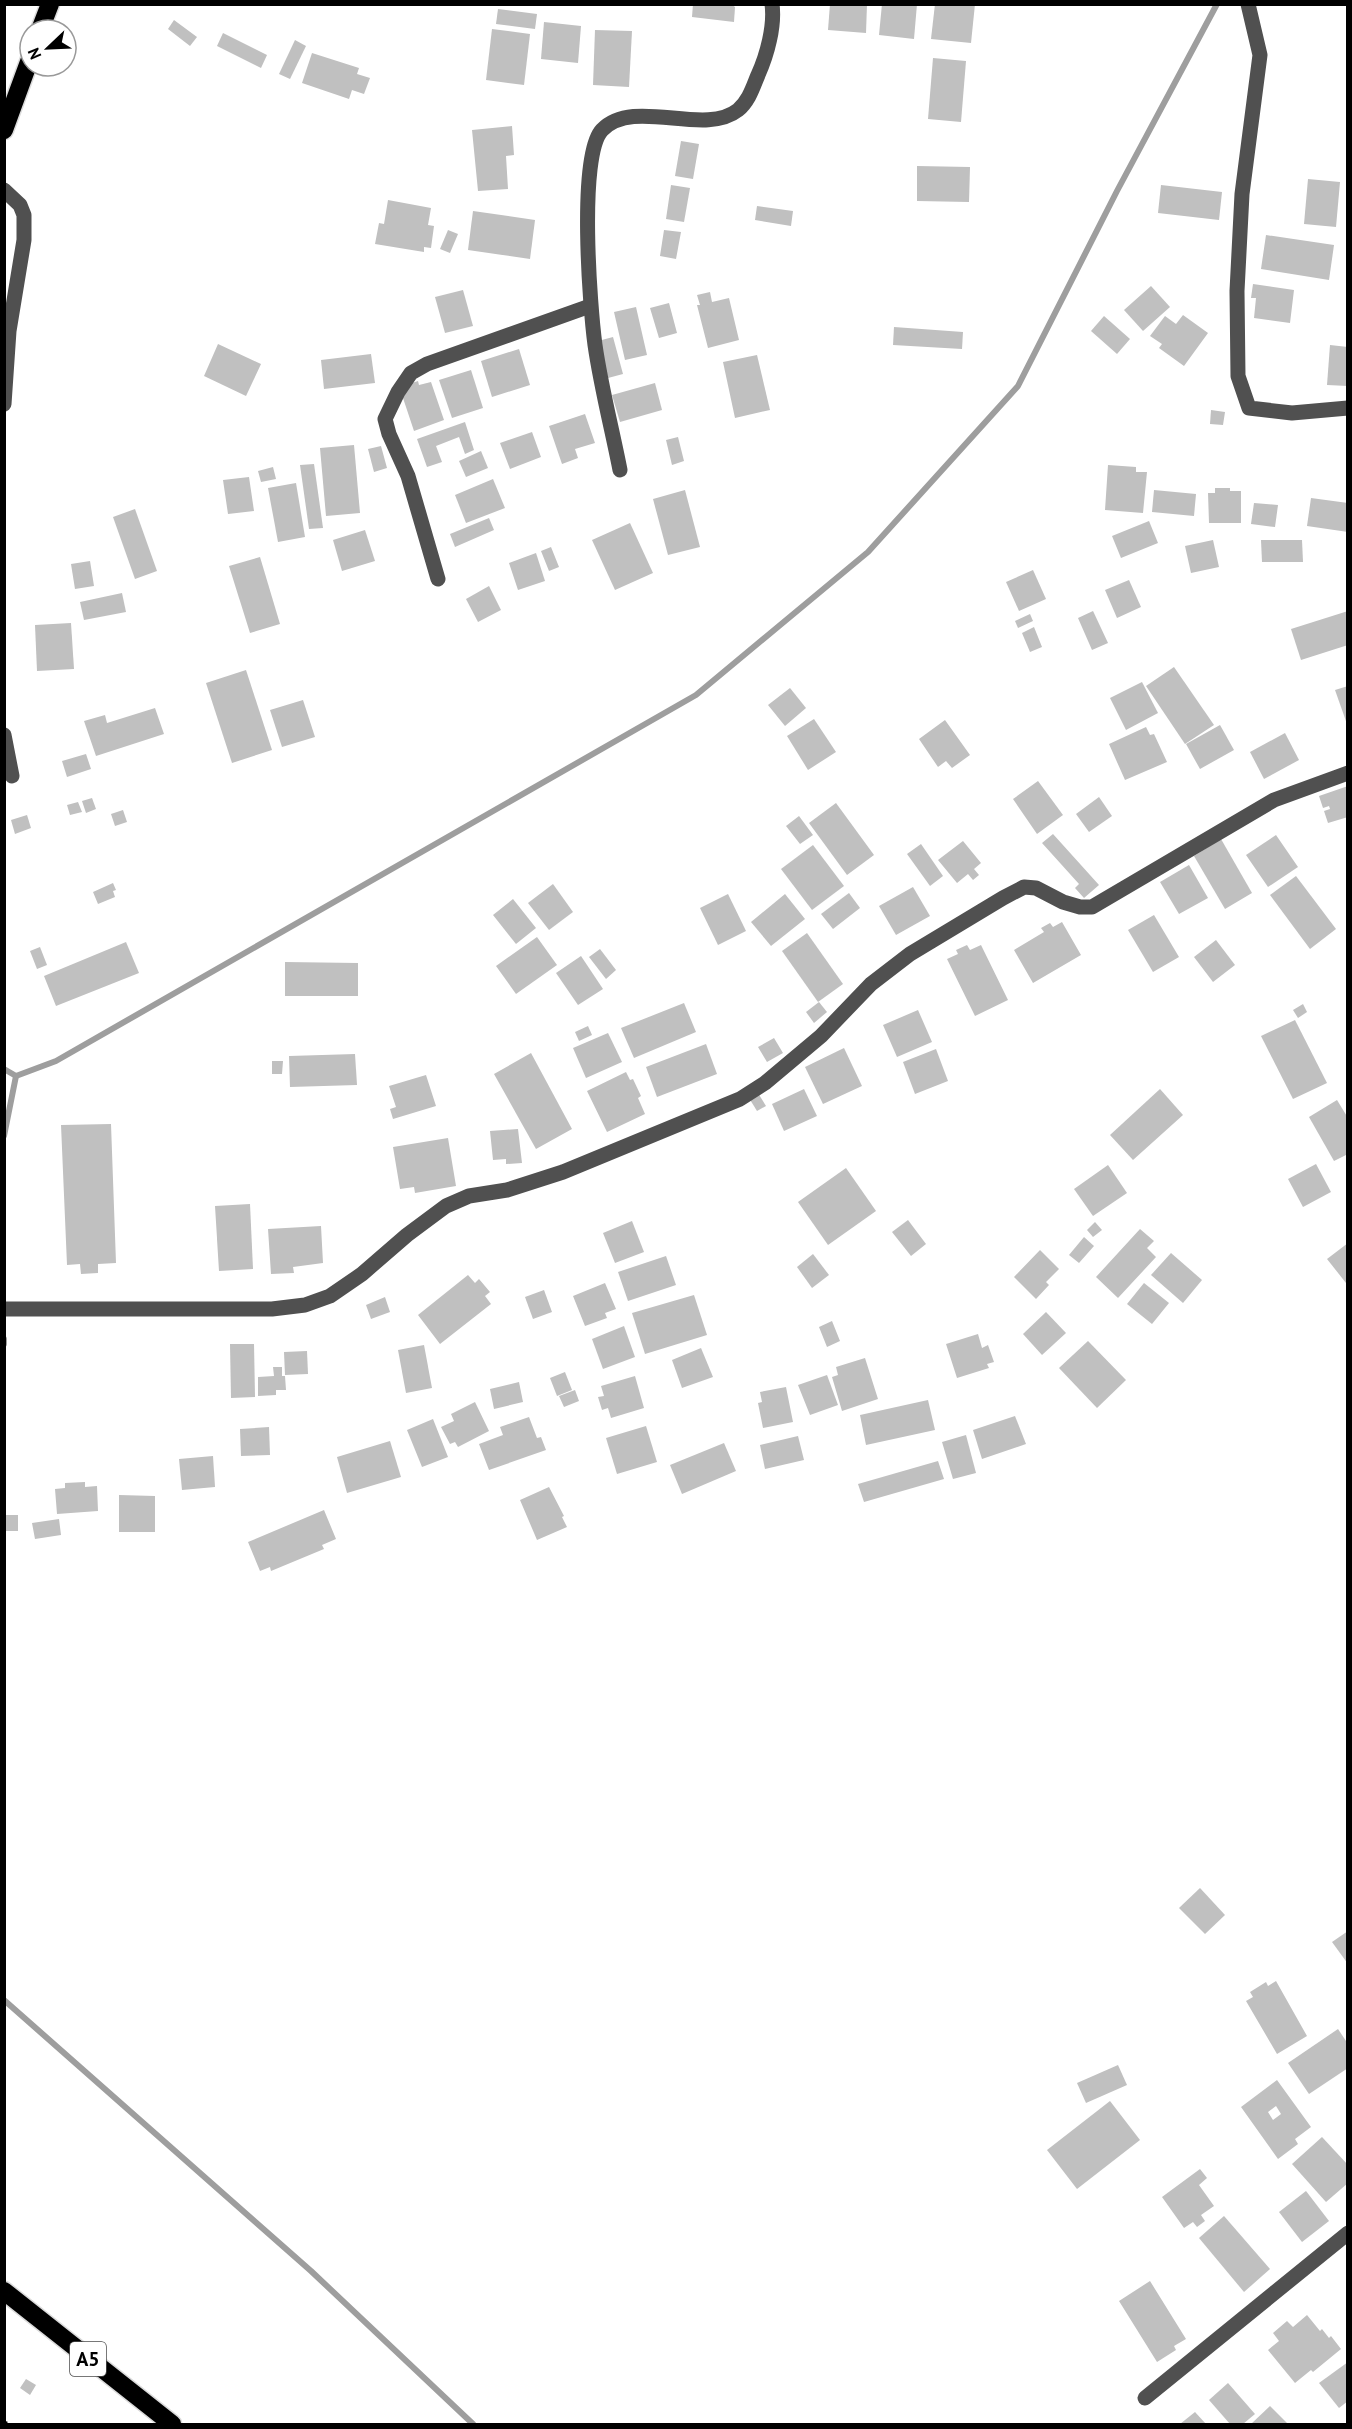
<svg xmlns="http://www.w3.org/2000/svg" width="1352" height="2429" font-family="'PT Sans',sans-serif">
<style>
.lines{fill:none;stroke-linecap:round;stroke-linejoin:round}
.stream{stroke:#9e9e9e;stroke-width:6}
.building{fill:#c0c0c0;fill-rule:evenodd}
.highway-casing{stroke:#dbdbdb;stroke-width:21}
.minor{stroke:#505050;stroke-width:15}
.highway{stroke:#000;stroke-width:18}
.rail{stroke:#000;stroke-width:4.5;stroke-dasharray:9 3 1.5 3;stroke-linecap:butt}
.labels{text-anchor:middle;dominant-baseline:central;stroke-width:5;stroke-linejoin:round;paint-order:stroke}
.shield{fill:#fff;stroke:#4c4c4c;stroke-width:1.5}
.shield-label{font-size:20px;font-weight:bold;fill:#000}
</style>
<rect width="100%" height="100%" fill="#fff"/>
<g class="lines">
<g class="stream">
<path d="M4 1069 16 1076 4 1136"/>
<path d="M16 1076 56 1061 696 695 868 552 1018 386 1117 191 1217 4"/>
<path d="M4 1339V1344"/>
<path d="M4 2000 311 2271 473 2424"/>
</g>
</g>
<g class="building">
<path d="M693 4H731L735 7 734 22 692 17Z"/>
<path d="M830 4H867L866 33 828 30Z"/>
<path d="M882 4H917L914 39 879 35Z"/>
<path d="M935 4H975L971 43 931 39Z"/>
<path d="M498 9 537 14 535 29 496 24Z"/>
<path d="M174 20 197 37 190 46 168 29Z"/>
<path d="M544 22 581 26 578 63 541 59Z"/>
<path d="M492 29 530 34 524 85 486 80Z"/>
<path d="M595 30 632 31 629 87 593 85Z"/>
<path d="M223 33 267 55 261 68 217 46Z"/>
<path d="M295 40 306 46 290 79 279 74Z"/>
<path d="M312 53 359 68 357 74 370 78 364 94 352 90 349 99 302 83Z"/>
<path d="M933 58 966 61 961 122 928 119Z"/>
<path d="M512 126 514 155 506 156 508 189 478 191 472 130Z"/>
<path d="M681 141 699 144 693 179 675 176Z"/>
<path d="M917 166 970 167 969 202 917 201Z"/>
<path d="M1308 179 1340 182 1336 227 1304 224Z"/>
<path d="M671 185 690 188 684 222 666 219Z"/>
<path d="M1161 185 1222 192 1219 220 1158 213Z"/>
<path d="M388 200 431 208 428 225 434 226 431 248 424 247V252L375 244 379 223 384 224Z"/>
<path d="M757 206 793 211 791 226 755 220Z"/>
<path d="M473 211 535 220 530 259 468 250Z"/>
<path d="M448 230 458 234 450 253 440 249Z"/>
<path d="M664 230 681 232 676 259 660 256Z"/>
<path d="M1266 235 1334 245 1329 280 1261 269Z"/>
<path d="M1253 284 1294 290 1290 323 1254 318 1256 298H1251Z"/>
<path d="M1151 286 1170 307 1143 331 1124 310Z"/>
<path d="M463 290 473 326 445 333 435 297Z"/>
<path d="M710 292 712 302 729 298 739 340 708 348 697 305H700L697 295Z"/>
<path d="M669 303 677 333 659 338 650 308Z"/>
<path d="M636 307 647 355 625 360 614 312Z"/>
<path d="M1183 315 1208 333 1184 366 1159 348 1162 344 1150 336 1165 316 1176 324Z"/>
<path d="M1104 316 1130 339 1117 354 1091 331Z"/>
<path d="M894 327 963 332 962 349 893 345Z"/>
<path d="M613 337 623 374 608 378 598 341Z"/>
<path d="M218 344 261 364 246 396 204 376Z"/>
<path d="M1330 345 1348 347V386L1327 385Z"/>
<path d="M519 349 530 385 492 397 481 361Z"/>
<path d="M371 354 375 383 324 389 321 360Z"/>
<path d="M757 355 770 410 735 418 723 362Z"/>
<path d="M471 370 483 408 452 418 439 380Z"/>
<path d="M418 381 419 385 431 382 444 420 414 431 401 392 403 386Z"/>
<path d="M655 383 662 410 620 422 612 395Z"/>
<path d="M1211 410 1225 412 1223 425 1210 424Z"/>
<path d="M585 414 595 443 575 449 578 458 562 464 549 426Z"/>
<path d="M465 422 474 450 465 454 459 437 436 446 442 462 427 467 417 439Z"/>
<path d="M532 432 541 457 510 469 500 443Z"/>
<path d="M678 437 684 461 672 465 666 440Z"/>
<path d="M354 445 360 513 326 516 320 448Z"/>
<path d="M381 446 387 468 374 472 368 449Z"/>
<path d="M481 451 488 468 466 477 459 461Z"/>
<path d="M314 464 323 528 309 529 300 465Z"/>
<path d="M1108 465 1136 467V472H1147L1143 513 1105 510Z"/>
<path d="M273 467 276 479 261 482 258 471Z"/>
<path d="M249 477 254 511 228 514 223 480Z"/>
<path d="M493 479 505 508 466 523 455 495Z"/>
<path d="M296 483 305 537 278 542 268 488Z"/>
<path d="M1215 488H1230V491H1241V523H1209L1208 493H1215Z"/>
<path d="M685 490 700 547 668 555 653 499Z"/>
<path d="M1154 490 1196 494 1194 516 1152 512Z"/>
<path d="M1311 498 1348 503V532L1307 526Z"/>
<path d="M1254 503 1278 505 1275 527 1251 524Z"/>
<path d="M135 509 157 571 135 579 113 517Z"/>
<path d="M489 518 494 530 455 547 450 534Z"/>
<path d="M1149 521 1158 543 1121 558 1112 536Z"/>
<path d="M630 523 653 573 615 590 592 540Z"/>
<path d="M365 530 375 561 342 571 333 540Z"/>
<path d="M1213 540 1219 567 1191 573 1185 546Z"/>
<path d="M1261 540H1302L1303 562H1262Z"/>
<path d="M551 547 559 567 549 571 541 551Z"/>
<path d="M536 553 545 581 518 590 509 563Z"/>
<path d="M260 557 280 624 250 633 229 566Z"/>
<path d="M90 561 94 586 75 589 71 564Z"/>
<path d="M1033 570 1046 599 1019 611 1006 582Z"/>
<path d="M1129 580 1141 607 1117 618 1105 590Z"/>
<path d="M489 586 501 610 478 622 466 599Z"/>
<path d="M122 593 126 612 84 620 80 602Z"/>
<path d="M1093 611 1108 643 1092 650 1078 618Z"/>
<path d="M1348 611V645L1301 660 1291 629Z"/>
<path d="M1030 614 1033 621 1018 628 1015 621Z"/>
<path d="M71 623 74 669 37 671 35 625Z"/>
<path d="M1034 627 1042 647 1030 652 1022 633Z"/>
<path d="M1174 667 1214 725 1185 744 1146 686Z"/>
<path d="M246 670 272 750 232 763 206 683Z"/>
<path d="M1142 682 1158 713 1126 730 1110 698Z"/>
<path d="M1348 686V724H1347L1335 690Z"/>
<path d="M790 688 806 708 785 726 768 705Z"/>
<path d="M303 700 315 737 282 747 270 710Z"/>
<path d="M155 708 164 734 96 756 84 721 105 715 107 723Z"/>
<path d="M814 719 836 752 808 770 787 736Z"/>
<path d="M945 720 970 755 952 768 946 761 938 767 919 739Z"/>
<path d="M1220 725 1234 750 1200 769 1186 744Z"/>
<path d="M1146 727 1150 735 1154 734 1167 762 1125 780 1109 744Z"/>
<path d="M1285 733 1299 760 1264 779 1250 752Z"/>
<path d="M86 754 91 769 67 777 62 761Z"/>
<path d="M1038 781 1063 815 1037 834 1013 799Z"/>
<path d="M1348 786V817L1328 823 1324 811 1330 809 1329 806 1323 808 1319 796Z"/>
<path d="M1099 797 1112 816 1089 832 1076 814Z"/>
<path d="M92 798 96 809 86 813 82 801Z"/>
<path d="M78 802 82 812 70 815 67 805Z"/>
<path d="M836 803 874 855 847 875 809 823Z"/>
<path d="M123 810 127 822 115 826 111 814Z"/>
<path d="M27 815 31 828 15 834 11 820Z"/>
<path d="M799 816 813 835 800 844 786 826Z"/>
<path d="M1053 834 1099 885 1084 898 1075 888 1079 884 1042 843Z"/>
<path d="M1276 835 1298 867 1268 887 1246 855Z"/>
<path d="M1221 839 1252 893 1225 909 1194 856Z"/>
<path d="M963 841 981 863 974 869 979 875 973 880 968 874 957 883 938 860Z"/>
<path d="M921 844 943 876 930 886 907 854Z"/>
<path d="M813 845 844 886 812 910 781 869Z"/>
<path d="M1189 865 1208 898 1179 914 1160 882Z"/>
<path d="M1296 876 1336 929 1310 949 1270 895Z"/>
<path d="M113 883 116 890 113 891 115 897 98 904 93 892Z"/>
<path d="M553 884 573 912 549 930 528 903Z"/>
<path d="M913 887 930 916 896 935 879 906Z"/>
<path d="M849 893 860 908 833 929 821 914Z"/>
<path d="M728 894 746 931 718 945 700 908Z"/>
<path d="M785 894 805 919 771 946 751 922Z"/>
<path d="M513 899 536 928 516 944 493 915Z"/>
<path d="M1154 915 1179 957 1153 972 1128 930Z"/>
<path d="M1062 922 1081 955 1033 983 1014 950 1044 932 1041 928 1050 923 1053 927Z"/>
<path d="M807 933 843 984 818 1002 782 951Z"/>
<path d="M537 937 557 965 516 994 496 966Z"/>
<path d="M1216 940 1235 965 1213 982 1194 957Z"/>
<path d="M126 942 139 973 56 1006 44 976Z"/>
<path d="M967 945 970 950 981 945 1008 1000 975 1016 947 959 958 954 956 950Z"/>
<path d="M40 947 47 965 37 969 30 951Z"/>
<path d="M600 949 616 970 606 979 589 957Z"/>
<path d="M581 956 603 989 578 1005 556 973Z"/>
<path d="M285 962 358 963V996H285Z"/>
<path d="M819 1002 827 1012 814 1023 806 1012Z"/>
<path d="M684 1003 696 1032 634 1058 621 1028Z"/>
<path d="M1303 1004 1307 1012 1298 1018 1293 1010Z"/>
<path d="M918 1010 932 1042 897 1057 883 1025Z"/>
<path d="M1295 1020 1327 1083 1293 1099 1261 1036Z"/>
<path d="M588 1026 592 1035 579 1041 575 1032Z"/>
<path d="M608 1033 622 1062 586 1078 573 1048Z"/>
<path d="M774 1038 783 1053 767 1062 758 1047Z"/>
<path d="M706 1044 717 1074 657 1097 646 1067Z"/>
<path d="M844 1048 862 1086 823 1104 805 1067Z"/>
<path d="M936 1049 948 1081 915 1094 903 1062Z"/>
<path d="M531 1053 572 1129 536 1149 494 1074Z"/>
<path d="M355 1054 357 1085 290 1087 289 1056Z"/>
<path d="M272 1061H283L282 1074H272Z"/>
<path d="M626 1072 630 1080 633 1079 641 1096 638 1098 645 1114 607 1132 587 1091Z"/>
<path d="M426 1075 436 1106 393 1119 390 1109 396 1107 389 1086Z"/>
<path d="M804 1089 817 1116 784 1131 772 1104Z"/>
<path d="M1160 1089 1183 1115 1133 1160 1110 1135Z"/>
<path d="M758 1093 766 1106 757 1111 749 1098Z"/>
<path d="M1337 1100 1348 1118V1154L1334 1161 1309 1117Z"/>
<path d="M111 1124 116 1263 98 1264V1273L81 1274 80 1264 67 1265 61 1125Z"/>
<path d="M518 1129 522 1163 506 1164V1159L493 1160 490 1131Z"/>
<path d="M448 1138 456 1186 415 1193 414 1187 400 1189 393 1147Z"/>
<path d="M1316 1164 1331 1192 1303 1207 1288 1179Z"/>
<path d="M1108 1165 1127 1193 1093 1216 1074 1189Z"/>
<path d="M846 1168 876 1211 828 1245 798 1202Z"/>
<path d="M250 1204 253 1269 219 1271 215 1206Z"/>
<path d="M908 1220 926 1244 911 1256 892 1232Z"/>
<path d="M632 1221 644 1252 615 1263 603 1233Z"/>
<path d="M1095 1222 1102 1230 1093 1237 1087 1230Z"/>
<path d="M321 1226 323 1263 293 1267 294 1273 271 1274 268 1229Z"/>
<path d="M1140 1229 1154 1241 1147 1248 1156 1257 1118 1298 1096 1277Z"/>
<path d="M1084 1237 1094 1246 1079 1263 1069 1255Z"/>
<path d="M1348 1243V1281L1346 1283 1327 1259Z"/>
<path d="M1040 1250 1059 1269 1046 1282 1049 1285 1036 1299 1014 1277Z"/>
<path d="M1171 1253 1202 1280 1183 1303 1151 1275Z"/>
<path d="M813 1254 829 1275 812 1288 797 1267Z"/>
<path d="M666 1256 676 1285 628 1301 618 1272Z"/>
<path d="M468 1275 475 1283 479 1279 490 1292 485 1296 491 1304 440 1344 418 1315Z"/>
<path d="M605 1283 616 1309 605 1313 607 1318 585 1326 573 1296Z"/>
<path d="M1144 1283 1169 1303 1152 1324 1127 1304Z"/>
<path d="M544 1290 552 1312 533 1319 525 1297Z"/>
<path d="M694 1295 707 1335 645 1354 632 1313Z"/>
<path d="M385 1297 390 1312 371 1319 366 1305Z"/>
<path d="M1046 1312 1066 1333 1042 1355 1023 1334Z"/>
<path d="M832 1321 840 1341 827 1347 819 1327Z"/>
<path d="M624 1326 635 1357 603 1369 592 1339Z"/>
<path d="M978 1334 982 1348 988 1345 994 1362 987 1364 989 1368 957 1378 946 1344Z"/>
<path d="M1088 1341 1126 1380 1097 1408 1059 1368Z"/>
<path d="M230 1344H254L255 1397 231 1398Z"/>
<path d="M424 1345 432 1388 406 1393 398 1350Z"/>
<path d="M701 1348 713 1377 682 1388 672 1360Z"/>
<path d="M307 1351 308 1374 285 1375 284 1352Z"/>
<path d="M865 1358 878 1399 842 1411 832 1377 838 1375 836 1367Z"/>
<path d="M273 1367H282V1376H285L286 1390H276V1395L258 1396V1377L274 1376Z"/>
<path d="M565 1372 572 1390 557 1396 550 1378Z"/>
<path d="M827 1375 838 1405 810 1415 798 1385Z"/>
<path d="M635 1376 644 1408 611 1418 608 1408 602 1410 598 1397 604 1396 601 1386Z"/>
<path d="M519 1382 523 1402 494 1409 490 1389Z"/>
<path d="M786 1387 793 1422 763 1428 758 1403 762 1402 760 1392Z"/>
<path d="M575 1390 579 1401 564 1407 559 1396Z"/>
<path d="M928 1400 935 1430 866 1445 860 1415Z"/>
<path d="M475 1402 489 1431 458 1447 455 1442 450 1444 441 1427 454 1421 451 1414Z"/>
<path d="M1015 1416 1026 1444 982 1459 973 1430Z"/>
<path d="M529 1417 537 1438 541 1437 546 1450 489 1470 479 1444 503 1435 500 1427Z"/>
<path d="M433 1419 448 1457 422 1467 407 1430Z"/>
<path d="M646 1426 657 1462 617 1474 606 1438Z"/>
<path d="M269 1427 270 1455 241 1456 240 1429Z"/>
<path d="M966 1435 976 1473 953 1479 942 1442Z"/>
<path d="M798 1436 804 1460 765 1469 760 1445Z"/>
<path d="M390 1441 401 1477 347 1493 337 1457Z"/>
<path d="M724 1443 736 1471 682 1494 670 1465Z"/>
<path d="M213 1456 215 1487 182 1490 179 1459Z"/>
<path d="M938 1461 944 1479 864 1502 858 1484Z"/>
<path d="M85 1482V1487L97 1486 98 1511 57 1514 55 1489 65 1488V1483Z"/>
<path d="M549 1487 564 1516 562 1517 567 1527 537 1540 520 1500Z"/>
<path d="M119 1495 155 1496V1532H119Z"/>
<path d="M324 1510 336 1539 322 1545 324 1549 271 1571 270 1567 260 1571 248 1542Z"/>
<rect x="4" y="1515" width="14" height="16"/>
<path d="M59 1519 61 1535 35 1539 32 1523Z"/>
<path d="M1200 1888 1225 1915 1205 1934 1179 1908Z"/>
<path d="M1348 1931V1964L1332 1942Z"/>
<path d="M1276 1981 1307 2036 1277 2054 1246 2001 1253 1997 1250 1992 1266 1982 1268 1986Z"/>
<path d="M1338 2029 1348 2044V2068L1309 2094 1288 2063Z"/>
<path d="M1118 2065 1127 2085 1086 2103 1077 2083Z"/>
<path d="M1277 2080 1311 2127 1295 2139 1298 2144 1278 2159 1241 2107ZM1276 2106 1281 2114 1273 2120 1268 2112Z"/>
<path d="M1110 2101 1140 2140 1077 2189 1047 2150Z"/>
<path d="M1322 2137 1348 2165V2183L1326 2202 1292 2164Z"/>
<path d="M1200 2169 1207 2178 1199 2185 1214 2206 1201 2215 1205 2221 1197 2227 1193 2222 1184 2228 1162 2197Z"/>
<path d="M1306 2191 1329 2221 1302 2242 1279 2212Z"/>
<path d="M1224 2216 1270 2269 1244 2292 1199 2238Z"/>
<path d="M1150 2281 1186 2339 1174 2346 1176 2350 1157 2362 1119 2301Z"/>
<path d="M1307 2315 1320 2331 1322 2329 1329 2338 1331 2336 1341 2349 1313 2372 1311 2370 1295 2383 1268 2350 1279 2341 1273 2333 1287 2321 1293 2327Z"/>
<path d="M1348 2362V2401L1339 2408 1319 2383Z"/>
<path d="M26 2379 36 2385 30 2395 20 2388Z"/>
<path d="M1228 2383 1255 2414 1243 2424H1230L1209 2400Z"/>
<path d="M1270 2406 1288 2424H1251Z"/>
<path d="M1195 2412 1206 2424H1180Z"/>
</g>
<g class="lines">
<g class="highway-casing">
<g id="highway">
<path d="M40 30 50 4"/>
<path d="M4 130 30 59"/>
<path d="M4 2291 172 2424"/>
</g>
</g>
<g class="minor">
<path d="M1248 4 1260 55 1242 194 1237 291 1238 376 1249 408 1292 413 1348 408"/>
<path d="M4 190 20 205 24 215V240L9 331 4 404"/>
<path d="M620 470C612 429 601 387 595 345 590 308 578 155 602 130 634 97 704 137 738 110 749 101 753 87 758 75 767 55 775 26 772 4"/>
<path d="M438 579 408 476 389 434 385 419 398 392 411 373 427 364 590 306"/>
<path d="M4 735 12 776"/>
<path d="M4 1309H272L305 1305 330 1296 362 1274 407 1235 446 1206 469 1196 507 1190 563 1172 740 1099 765 1083 821 1036 871 984 910 954 1003 898 1024 887 1036 888 1063 902 1080 907H1092L1274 800 1348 773"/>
<path d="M1145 2398 1348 2233"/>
</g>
<use href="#highway" class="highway"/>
<path class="rail" d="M4 2423 7 2424"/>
</g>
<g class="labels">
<rect class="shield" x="70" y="2342" width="36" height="34" rx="4.5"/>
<g class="shield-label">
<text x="88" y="2359">A5</text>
</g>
</g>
<rect width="1352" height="2429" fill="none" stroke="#000000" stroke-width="12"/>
<g transform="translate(48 48) rotate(247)"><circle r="28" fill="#ffffff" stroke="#999999" stroke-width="1.5"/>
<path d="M0-4.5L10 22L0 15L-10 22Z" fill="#000000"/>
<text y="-9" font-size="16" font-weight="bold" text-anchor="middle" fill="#000000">N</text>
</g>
</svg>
